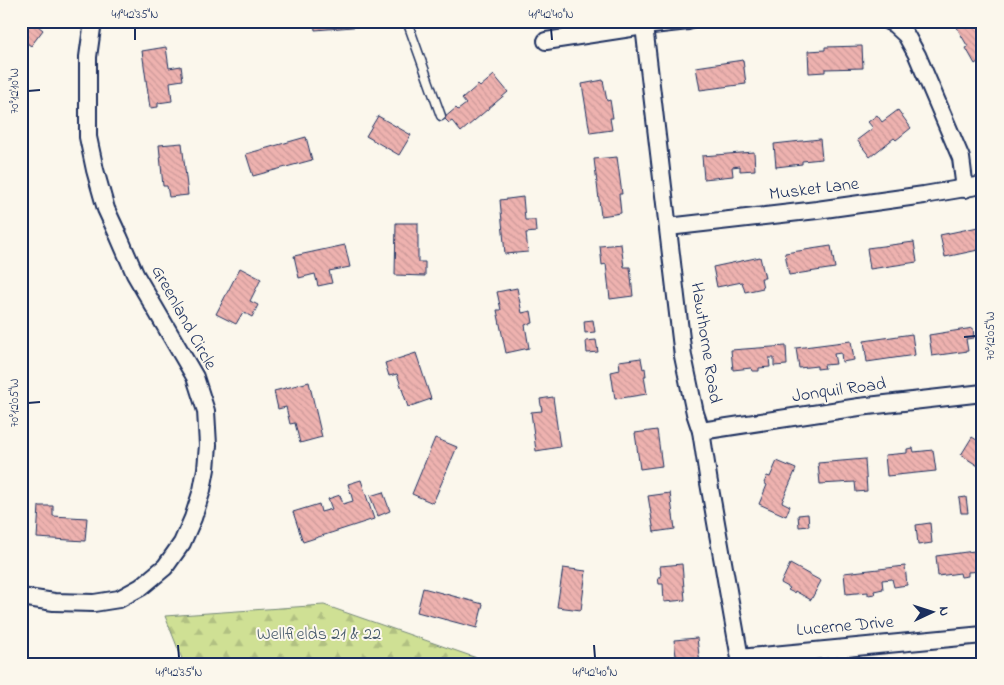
<svg xmlns="http://www.w3.org/2000/svg" width="1004" height="685" font-family="'Indie Flower',sans-serif">
<style>
.forest{fill:url(#forest-firs);stroke:#758879}
.building{fill:url(#building-back-hatch);stroke:#1b2f5e}
.lines{fill:none;stroke-linecap:round;stroke-linejoin:round}
.lane-casing{stroke:#1b2f5e;stroke-width:11}
.street-casing{stroke:#1b2f5e;stroke-width:20}
.lane{stroke:#fbf7ec;stroke-width:8}
.street{stroke:#fbf7ec;stroke-width:16}
.ticks{fill:none;stroke:#1b2f5e;stroke-width:2}
.labels{text-anchor:middle;dominant-baseline:central;stroke-width:4;stroke-linejoin:round;paint-order:stroke}
.street-label{font-size:18px;fill:#1b2f5e;stroke:#fbf7ec}
.park-label{font-size:18px;fill:#485b6c;stroke:#fbf7ec}
.neatline{fill:none;stroke:#1b2f5e;stroke-width:2}
.ticks-label{font-size:12px;text-anchor:middle;fill:#1b2f5e}
</style>
<defs>
<pattern id="forest-firs" width="22" height="20" patternUnits="userSpaceOnUse" patternTransform="scale(1.25)"><rect width="22" height="20" fill="#cfe094"/><path d="M5 1l3.5 6h-7zM16 11l3.5 6h-7z" fill="#b1c082"/></pattern>
<pattern id="building-back-hatch" width="6" height="6" patternUnits="userSpaceOnUse" patternTransform="scale(1.25)"><rect width="6" height="6" fill="#eeb2af"/><path d="M-1 5l2 2M0 0l6 6M5-1l2 2" fill="none" stroke="#c99"/></pattern>
</defs>
<rect width="100%" height="100%" fill="#fbf7ec"/>
<filter id="ink" filterUnits="userSpaceOnUse"><feTurbulence type="fractalNoise" baseFrequency=".02" numOctaves="2"/><feDisplacementMap in="SourceGraphic" scale="10" xChannelSelector="R" yChannelSelector="G"/><feConvolveMatrix kernelMatrix="1 2 1 2 8 2 1 2 1" color-interpolation-filters="sRGB"/></filter>
<g filter="url(#ink)">
<path class="forest" d="M324 605 494 664H184L165 616Z"/>
<g class="building">
<path d="M21 21H34L33 22 43 30 31 46 21 39V36L24 31 21 29Z"/>
<path d="M213 21H258V25L213 23Z"/>
<path d="M314 21H364L365 26 315 30Z"/>
<path d="M953 21H976L983 32V54L979 56 981 60 975 64 966 48 968 47Z"/>
<path d="M862 46 863 68 825 69V72L809 73 808 51 825 50V47Z"/>
<path d="M166 47 169 68 181 66 183 80 170 82 172 101 158 103V107L150 108 142 51Z"/>
<path d="M743 60 746 84 700 90 696 67Z"/>
<path d="M494 75 508 92 461 132 452 121 449 123 444 118 456 108 458 110 466 104 462 99 478 85 480 87Z"/>
<path d="M603 80 607 101 610 100 613 118H610L612 130 590 133 582 84Z"/>
<path d="M898 110 911 128 896 140 894 138 870 157 857 140 873 128 868 122 877 115 882 122Z"/>
<path d="M378 116 411 135 399 155 366 136Z"/>
<path d="M306 137 312 160 253 176 246 154Z"/>
<path d="M820 139 822 159 802 161V164L776 167 774 144Z"/>
<path d="M182 143 188 195 169 197 167 186H163L159 145Z"/>
<path d="M754 152 755 170 740 171V166L732 167 733 176 704 179 702 156Z"/>
<path d="M617 157 622 194H619L621 213 601 216 594 159Z"/>
<path d="M523 197 525 220H535L536 232 526 233 528 252 505 254 500 200Z"/>
<path d="M396 223H418V262H425V276L395 275Z"/>
<path d="M983 226V249L945 257 940 235Z"/>
<path d="M914 242 917 262 870 269 867 248Z"/>
<path d="M621 244 624 267H630L633 296 610 299 606 264 602 265 600 246Z"/>
<path d="M345 245 350 267 329 271 332 283 318 286 315 274 299 278 294 256Z"/>
<path d="M831 246 835 268 789 275 785 253Z"/>
<path d="M760 257 765 278H761L763 288 745 292 742 282 717 287 713 267Z"/>
<path d="M240 268 261 279 250 301 258 305 252 317 243 312 236 324 216 314Z"/>
<path d="M517 288 522 313 531 311 533 323 525 325 529 348 506 353 497 310H501L497 292Z"/>
<path d="M593 320 595 332 585 333 584 321Z"/>
<path d="M973 328 974 338 966 339 968 351 932 356 929 335Z"/>
<path d="M912 334 915 355 867 362 864 341Z"/>
<path d="M596 340 598 352 587 353 586 341Z"/>
<path d="M851 341 854 360 842 362 841 353 834 354 836 364 824 365 825 368 817 369V366L799 368 796 348Z"/>
<path d="M786 346 787 365 774 366V358H769L770 367 759 368V371H752L751 368 733 370 731 350Z"/>
<path d="M416 353 431 399 408 407 397 374 389 376 385 363Z"/>
<path d="M641 358 643 369 645 368 646 376H644L647 394 615 399 611 372 620 370 619 361Z"/>
<path d="M309 382 322 437 300 443 295 423 290 424 286 407 278 409 274 391Z"/>
<path d="M553 397 560 447 536 451 531 412 542 411 540 399Z"/>
<path d="M657 430 662 466 640 469 635 433Z"/>
<path d="M972 437 983 444V469L961 455Z"/>
<path d="M435 438 457 447 433 503 412 494Z"/>
<path d="M913 448 914 452 933 450 936 471 887 476 885 455 907 453V449Z"/>
<path d="M865 459 867 491 856 492 855 482 820 484 818 463Z"/>
<path d="M777 461 796 469 782 502 790 506 786 516 759 504 767 485 764 483 767 476 770 477Z"/>
<path d="M361 480 374 519 303 542 293 512 319 504 321 512 332 509 328 499 340 495 343 504 353 501 348 484Z"/>
<path d="M383 492 390 511 378 516 370 496Z"/>
<path d="M670 493 675 529 654 532 648 496Z"/>
<path d="M966 497 968 513H961L959 498Z"/>
<path d="M39 506H53V516L87 518 85 541 37 538Z"/>
<path d="M808 514 809 526 799 527 798 515Z"/>
<path d="M930 523 932 543 918 545 916 525Z"/>
<path d="M982 550 983 571 968 572V576L961 577 960 573 938 576 936 556Z"/>
<path d="M682 564 685 600 664 602 663 584H659L658 577H661L660 566Z"/>
<path d="M790 564 821 581 811 600 795 591 794 593 788 590 790 588 781 583Z"/>
<path d="M905 566 907 585 894 587 892 579 882 580 883 589 874 591 875 594 868 595V592L846 594 844 573Z"/>
<path d="M563 568 586 571 581 610 557 607Z"/>
<path d="M423 588 483 604 477 628 417 612Z"/>
<path d="M697 638 700 664H677L674 640Z"/>
</g>
<g class="lines">
<g class="lane-casing">
<path id="lane" d="M407 21 441 116"/>
</g>
<g class="street-casing">
<g id="street">
<path d="M888 21 894 24 906 35 917 55 961 158 965 189"/>
<path d="M644 26 683 356 695 413 701 431 709 483 741 664"/>
<path d="M546 41 644 26 688 21"/>
<path d="M668 227 817 210 924 195 983 185"/>
<path d="M701 431 859 407 983 393"/>
<path d="M21 597 54 602 94 603 119 599 141 587 165 567 182 543 193 518 202 490 206 469 208 445 206 411 195 377 135 274 119 237 106 209 95 170 88 137V57L93 21"/>
<path d="M740 658 983 635"/>
</g>
</g>
<use href="#lane" class="lane"/>
<use href="#street" class="street"/>
</g>
</g>
<path class="ticks" d="M135 28V40M551 28 552 40M28 91 40 90M964 337 976 336M28 403 40 402M178 645 179 658M594 645 595 658"/>
<g class="labels">
<g class="street-label">
<text transform="translate(814 190) rotate(-7)">Musket Lane</text>
<text transform="translate(183 318) rotate(61)">Greenland Circle</text>
<text transform="translate(705 343) rotate(81)">Hawthorne Road</text>
<text transform="translate(839 391) rotate(-8)">Jonquil Road</text>
<text transform="translate(845 627) rotate(-5)">Lucerne Drive</text>
</g>
<g class="park-label">
<text x="319" y="635">Wellfields 21 &amp; 22</text>
</g>
</g>
<rect width="1004" height="685" fill="none" stroke="#fbf7ec" stroke-width="55"/>
<g transform="translate(932 612) rotate(86)" stroke="#fbf7ec" stroke-width="4" paint-order="stroke">
<path d="M0-4L9 19L0 12L-9 19Z" fill="#1b2f5e"/>
<text y="-8" font-size="14" font-weight="bold" text-anchor="middle" fill="#1b2f5e">N</text>
</g>
<rect x="28" y="28" width="948" height="630" class="neatline"/>
<g class="ticks-label">
<text x="135" y="18">41°42'35"N</text>
<text x="551" y="18">41°42'40"N</text>
<text transform="translate(14 91) rotate(-90)" y="4">70°12'10"W</text>
<text transform="translate(990 336) rotate(-90)" y="4">70°12'05"W</text>
<text transform="translate(14 403) rotate(-90)" y="4">70°12'05"W</text>
<text x="179" y="676">41°42'35"N</text>
<text x="595" y="676">41°42'40"N</text>
</g>
</svg>
